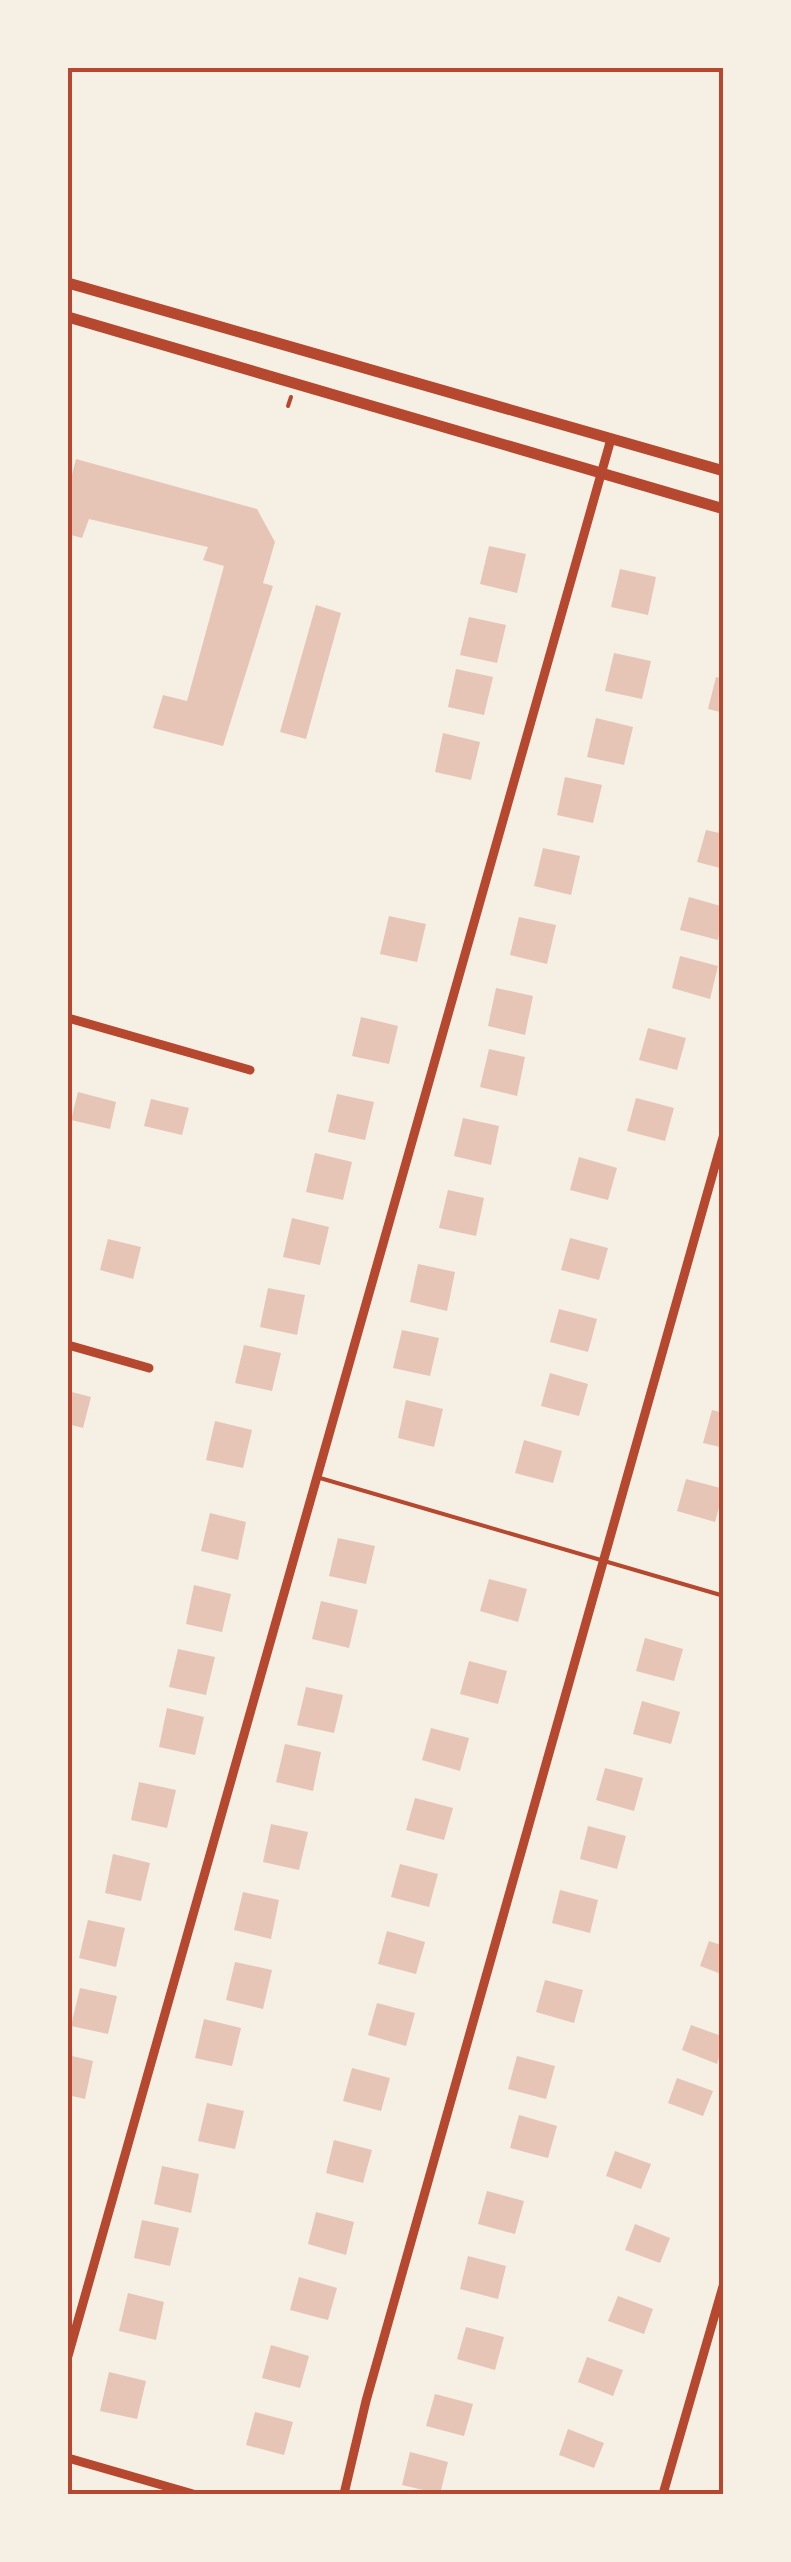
<svg xmlns="http://www.w3.org/2000/svg" width="791" height="2562" font-family="'IBM Plex Sans',sans-serif">
<style>
.building{fill:#e6c5b7}
.lines{fill:none;stroke-linecap:round;stroke-linejoin:round}
.path{stroke:#b5482f;stroke-width:4}
.service{stroke:#b5482f;stroke-width:4}
.minor{stroke:#b5482f;stroke-width:9}
.tertiary{stroke:#b5482f;stroke-width:11}
.neatline{fill:none;stroke:#b5482f;stroke-width:4}
</style>
<rect width="100%" height="100%" fill="#f6efe4"/>
<g class="building">
<path d="M76 459 257 509 275 542 263 583 273 586 223 746 153 728 163 695 187 701 224 566 203 560 208 547 89 519 82 538 68 534V490Z"/>
<path d="M489 546 526 554 517 593 480 584Z"/>
<path d="M620 569 656 577 648 615 611 607Z"/>
<path d="M316 605 341 613 306 739 280 732Z"/>
<path d="M469 617 506 625 497 663 460 655Z"/>
<path d="M614 653 651 661 642 699 605 691Z"/>
<path d="M456 669 493 677 484 715 448 707Z"/>
<path d="M716 677 724 679V713L708 709Z"/>
<path d="M596 718 633 727 624 765 587 757Z"/>
<path d="M443 733 480 742 471 780 435 772Z"/>
<path d="M565 777 602 785 593 823 557 815Z"/>
<path d="M706 830 724 834V869L697 862Z"/>
<path d="M543 848 580 856 571 895 534 886Z"/>
<path d="M689 897 724 907 718 940 680 930Z"/>
<path d="M389 916 426 924 417 962 380 954Z"/>
<path d="M519 917 556 925 547 964 510 955Z"/>
<path d="M680 956 718 966 710 999 672 988Z"/>
<path d="M496 988 533 996 525 1035 488 1026Z"/>
<path d="M361 1017 398 1026 389 1064 352 1056Z"/>
<path d="M648 1028 686 1038 677 1070 639 1060Z"/>
<path d="M489 1049 525 1057 517 1096 480 1087Z"/>
<path d="M78 1092 116 1102 110 1129 71 1120Z"/>
<path d="M337 1094 374 1102 365 1140 328 1132Z"/>
<path d="M636 1098 674 1108 665 1141 627 1131Z"/>
<path d="M151 1099 189 1108 182 1135 144 1126Z"/>
<path d="M463 1118 499 1126 491 1165 454 1156Z"/>
<path d="M315 1153 352 1162 343 1200 306 1192Z"/>
<path d="M579 1157 617 1168 608 1200 570 1190Z"/>
<path d="M448 1190 484 1198 476 1236 439 1228Z"/>
<path d="M292 1218 329 1227 320 1265 283 1257Z"/>
<path d="M570 1238 608 1248 599 1280 561 1270Z"/>
<path d="M108 1239 141 1247 133 1279 100 1270Z"/>
<path d="M418 1264 455 1272 447 1311 410 1302Z"/>
<path d="M268 1288 305 1295 297 1335 260 1327Z"/>
<path d="M559 1309 597 1319 588 1352 550 1342Z"/>
<path d="M402 1330 439 1338 430 1376 393 1368Z"/>
<path d="M244 1345 281 1353 272 1391 235 1383Z"/>
<path d="M550 1373 588 1384 579 1416 541 1406Z"/>
<path d="M68 1391 91 1397 83 1428 68 1424Z"/>
<path d="M406 1400 443 1409 434 1447 398 1438Z"/>
<path d="M712 1410 724 1413V1448L703 1443Z"/>
<path d="M215 1421 252 1430 243 1468 206 1460Z"/>
<path d="M524 1440 562 1451 553 1483 515 1473Z"/>
<path d="M686 1479 724 1489 715 1522 677 1511Z"/>
<path d="M210 1513 246 1522 238 1560 201 1551Z"/>
<path d="M338 1538 375 1546 366 1584 329 1576Z"/>
<path d="M489 1579 527 1589 518 1622 480 1611Z"/>
<path d="M194 1585 231 1594 222 1632 186 1624Z"/>
<path d="M321 1601 358 1610 349 1648 312 1639Z"/>
<path d="M645 1638 683 1649 674 1681 636 1671Z"/>
<path d="M178 1649 215 1657 206 1695 169 1687Z"/>
<path d="M469 1661 507 1671 498 1704 460 1694Z"/>
<path d="M306 1687 343 1695 334 1733 297 1725Z"/>
<path d="M642 1701 680 1712 671 1744 633 1734Z"/>
<path d="M167 1708 204 1717 195 1755 159 1747Z"/>
<path d="M431 1728 469 1738 460 1771 422 1760Z"/>
<path d="M285 1744 321 1752 313 1791 276 1782Z"/>
<path d="M605 1768 643 1778 634 1811 596 1800Z"/>
<path d="M139 1782 176 1790 167 1828 131 1820Z"/>
<path d="M415 1798 453 1808 444 1840 406 1830Z"/>
<path d="M271 1824 308 1832 299 1870 263 1862Z"/>
<path d="M588 1826 626 1836 617 1869 580 1859Z"/>
<path d="M113 1854 150 1863 141 1901 105 1893Z"/>
<path d="M400 1864 438 1874 429 1907 391 1897Z"/>
<path d="M560 1890 598 1900 590 1933 552 1923Z"/>
<path d="M243 1892 279 1900 271 1939 234 1930Z"/>
<path d="M88 1920 125 1928 116 1967 79 1958Z"/>
<path d="M387 1931 425 1942 416 1974 378 1964Z"/>
<path d="M709 1941 724 1946V1975L700 1966Z"/>
<path d="M235 1962 272 1970 263 2009 226 2000Z"/>
<path d="M545 1980 583 1990 574 2023 536 2012Z"/>
<path d="M80 1988 117 1996 108 2034 71 2026Z"/>
<path d="M377 2003 415 2013 406 2046 368 2035Z"/>
<path d="M204 2019 241 2028 232 2066 195 2058Z"/>
<path d="M691 2025 724 2037 717 2064 682 2050Z"/>
<path d="M68 2055 93 2061 85 2099 68 2095Z"/>
<path d="M517 2056 555 2066 546 2099 508 2089Z"/>
<path d="M352 2068 390 2078 381 2111 343 2101Z"/>
<path d="M677 2078 713 2091 703 2116 668 2103Z"/>
<path d="M207 2103 244 2111 235 2149 198 2141Z"/>
<path d="M519 2115 557 2126 548 2158 510 2148Z"/>
<path d="M334 2140 372 2150 363 2183 326 2173Z"/>
<path d="M615 2151 651 2164 641 2189 606 2176Z"/>
<path d="M162 2166 199 2174 191 2213 154 2204Z"/>
<path d="M487 2191 524 2201 515 2234 478 2224Z"/>
<path d="M316 2212 354 2222 346 2255 308 2244Z"/>
<path d="M142 2220 179 2228 170 2266 134 2258Z"/>
<path d="M635 2224 670 2238 660 2263 625 2250Z"/>
<path d="M468 2256 506 2266 498 2299 460 2289Z"/>
<path d="M299 2277 337 2288 328 2320 290 2310Z"/>
<path d="M128 2293 164 2302 156 2340 119 2331Z"/>
<path d="M618 2296 653 2309 644 2334 608 2321Z"/>
<path d="M466 2327 504 2337 495 2370 457 2359Z"/>
<path d="M271 2345 309 2356 300 2388 262 2378Z"/>
<path d="M587 2357 623 2370 613 2396 578 2382Z"/>
<path d="M109 2372 146 2381 137 2419 100 2411Z"/>
<path d="M435 2394 473 2404 464 2436 426 2426Z"/>
<path d="M255 2412 293 2422 284 2455 246 2445Z"/>
<path d="M568 2429 604 2443 594 2468 559 2455Z"/>
<path d="M410 2452 448 2462 440 2494 402 2485Z"/>
</g>
<g class="lines">
<path class="path" d="M288 406 291 397"/>
<path class="service" d="M320 1478 724 1596"/>
<g class="minor">
<path d="M68 1018 250 1070"/>
<path d="M68 1345 149 1368"/>
<path d="M68 2356 611 439"/>
<path d="M68 2458 193 2494"/>
<path d="M344 2494 366 2401 724 1134"/>
<path d="M663 2494 724 2283"/>
</g>
<g class="tertiary">
<path d="M68 283 724 471"/>
<path d="M68 317 724 509"/>
</g>
</g>
<rect width="791" height="2562" fill="none" stroke="#f6efe4" stroke-width="140"/>
<rect x="70" y="70" width="651" height="2422" class="neatline"/>
</svg>
